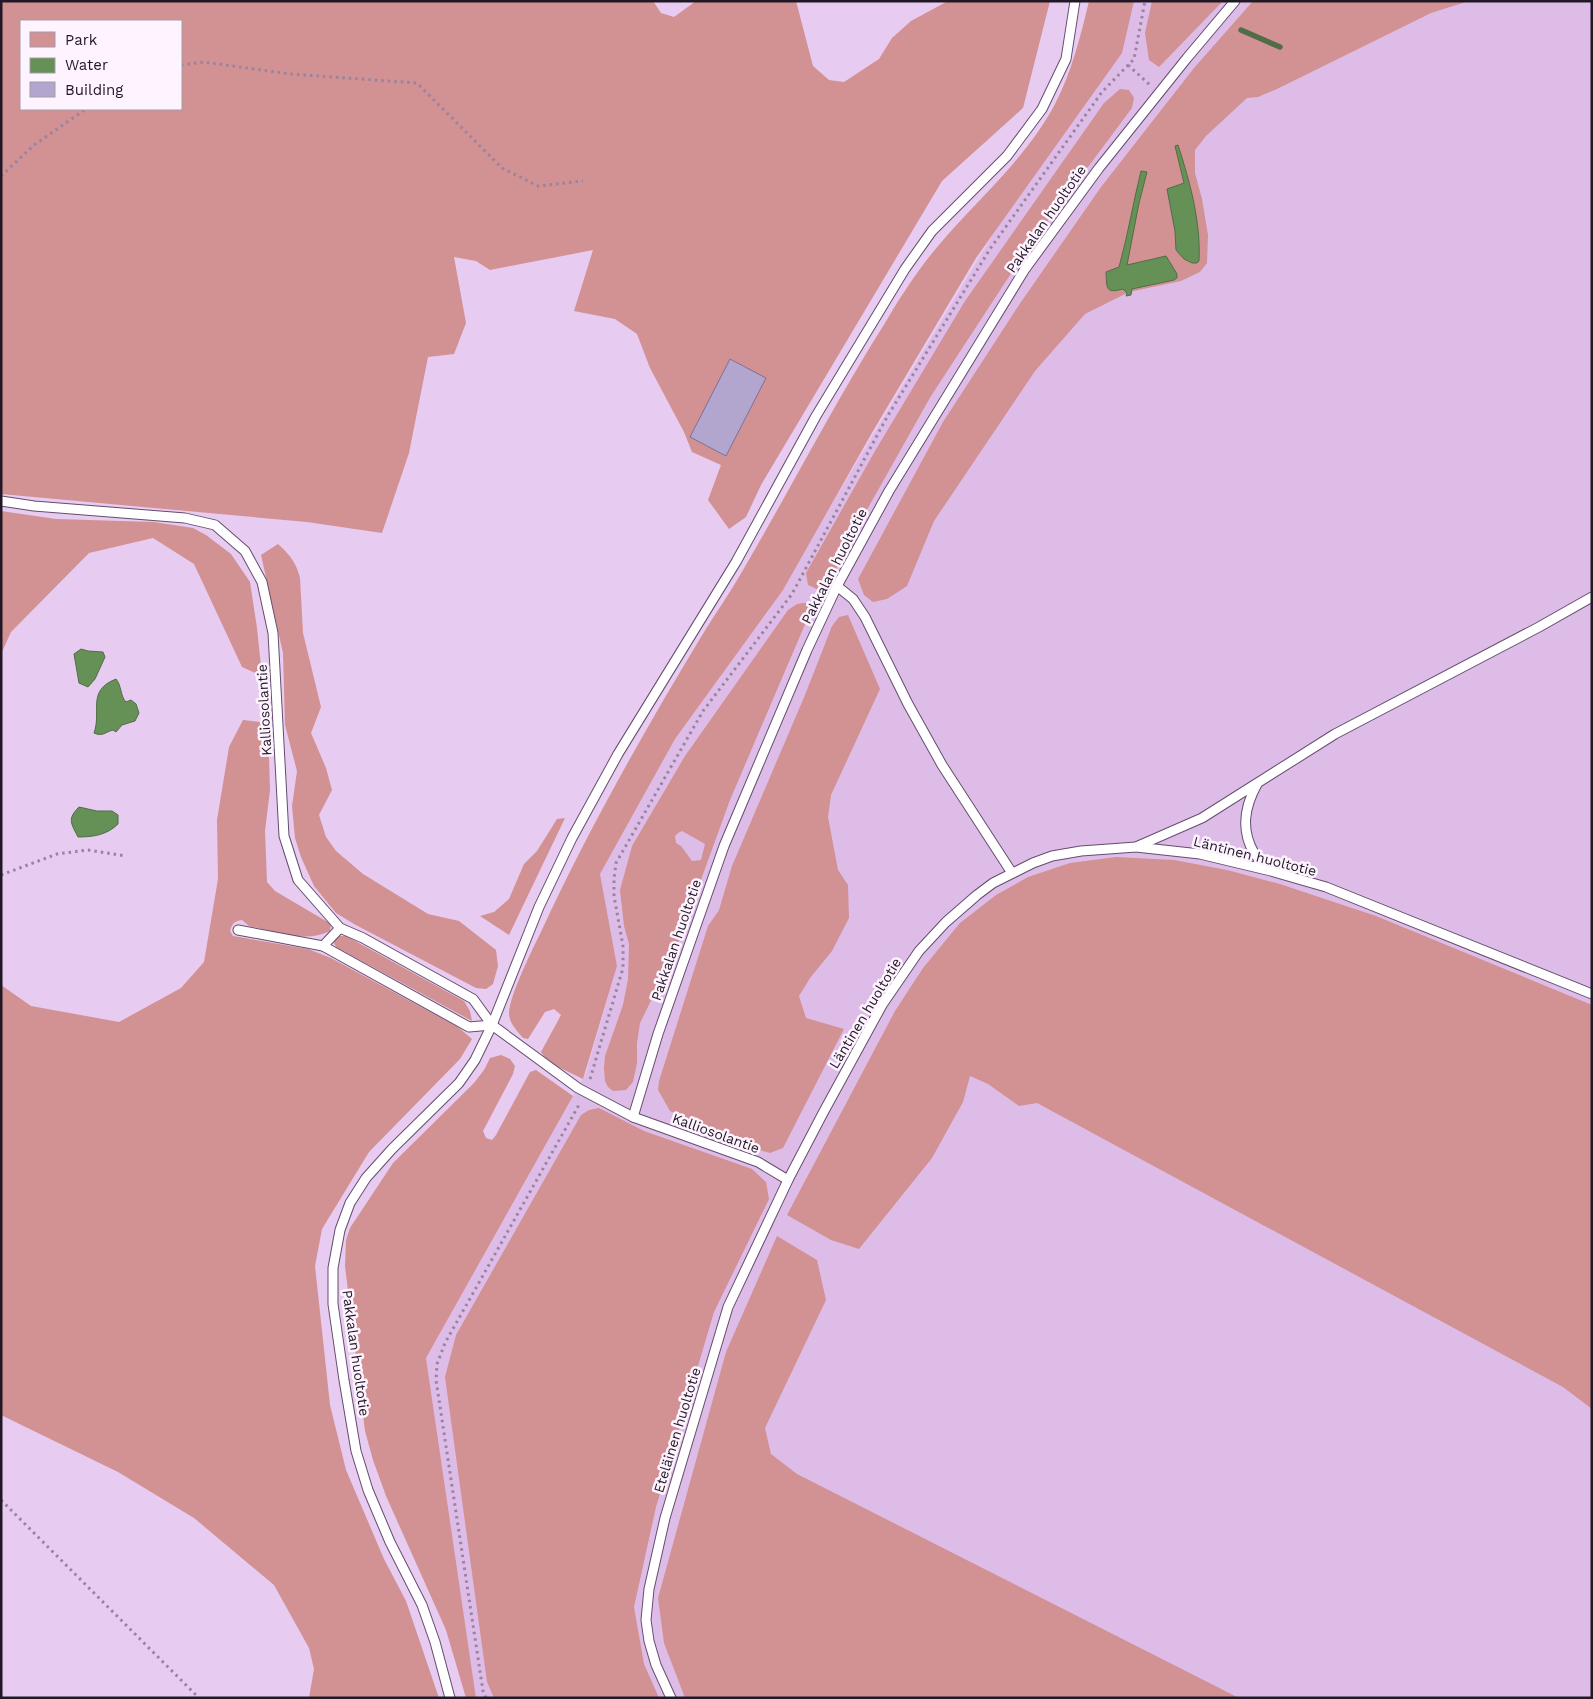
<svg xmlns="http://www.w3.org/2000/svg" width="1593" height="1699" font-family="'Work Sans',sans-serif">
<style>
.built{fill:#debce8}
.green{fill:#d29192;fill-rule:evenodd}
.water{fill:#659157;stroke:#516d48}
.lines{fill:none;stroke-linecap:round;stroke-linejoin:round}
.stream{stroke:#516d48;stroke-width:5.5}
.building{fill:#b2a6cf;stroke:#7c7197}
.service-casing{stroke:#654d6d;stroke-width:11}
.path{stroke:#9984a0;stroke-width:3;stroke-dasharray:2.5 4;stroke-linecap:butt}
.service{stroke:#fff;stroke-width:9}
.labels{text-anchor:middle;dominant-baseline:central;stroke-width:5;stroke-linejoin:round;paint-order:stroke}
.street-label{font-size:14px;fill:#221825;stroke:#fdf4ff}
</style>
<rect width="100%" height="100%" fill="#e7cbf0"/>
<path class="built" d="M1117 1H1592V1698H476L426 1358 586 1073 617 966 600 874 675 739 768 611 1108 42Z"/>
<g class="green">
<path d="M1 1H653L661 13 674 17 696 1H796L813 66 829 80 844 82 879 59 892 38 911 21 948 1H1050L1023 108 942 181 761 485 746 517 729 529 708 500 721 465 692 452 684 432 650 368 637 334 615 319 574 311 593 250 490 270 476 261 454 257 466 323 454 354 428 357 409 453 382 533 307 522 1 494ZM21 21H181V109H21Z"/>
<path d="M1089 1H1134L1122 53 976 258 873 431 783 590 675 739 600 874 617 966 583 1079 548 1062 541 1052 561 1015 554 1009 545 1012 528 1039 523 1038C517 1031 509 1023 509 1013 509 997 532 950 540 934 587 832 643 733 701 637 715 614 730 593 743 570 791 488 834 404 885 323 902 294 921 265 944 239 982 195 1027 157 1055 104 1071 74 1081 35 1089 1Z"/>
<path d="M1152 1H1223L1159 67 1149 60 1145 33Z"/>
<path d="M1253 1H1469L1431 13 1277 89 1258 97 1247 98 1206 136 1195 150V173L1202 199 1208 235 1207 263 1200 272 1181 281 1129 292 1085 314 1035 371 934 521 907 586 887 599 873 602 864 595 858 579 943 422 1021 302 1101 187 1194 68Z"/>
<path d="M1120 89 1129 90 1134 98 1132 108 1029 246 931 396 846 547 828 587 821 591 808 585 806 573 875 451 965 301 1104 103Z"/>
<path d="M1 511 56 519 154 522 193 528 206 535 231 554 250 582 257 628 262 676 242 667 194 564 153 538 89 553 11 632 1 654Z"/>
<path d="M278 544C289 554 296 562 300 578L303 633 321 707 311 733 326 768 332 790 319 815 326 837 336 851 363 874 428 914 459 921 496 950 498 966 493 984 486 989 476 988 354 924 336 913 314 886 301 857 295 838 292 806 297 771 285 725 283 653 261 555Z"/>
<path d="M803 603H808L810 609 806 622 730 800 674 954 640 1023 637 1043V1063L633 1082 626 1090 613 1091 608 1087 605 1081 604 1068 605 1056 623 1005 628 979 629 944 624 926 620 890 632 846 685 756 788 610 797 604ZM682 831 705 844 701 860 692 861 681 846 676 843 675 836 678 833Z"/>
<path d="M848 615 880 689 831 795 828 817 838 870 848 885 849 918 832 951 810 978 799 996 806 1018 844 1029 783 1148 770 1153 752 1148 670 1111 658 1090 659 1081 708 926 719 910 732 866 805 695 832 626 839 617Z"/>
<path d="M243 720 268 723 270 790 265 831 267 882 275 891 331 924 330 931C305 944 274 931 249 926L242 920C234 921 232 924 230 931L233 936 308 949 331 958 458 1027 472 1039 460 1059 369 1152 322 1229 315 1266 330 1405 346 1470 384 1559 406 1601 439 1698H309L314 1669 309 1648 274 1585 194 1518 118 1472 1 1415V985L31 1006 119 1022 181 988 204 962 218 879 217 820 229 747Z"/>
<path d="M565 818 509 935 480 916 494 912 509 899 524 864 537 851 557 819Z"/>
<path d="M1116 857 1174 860 1227 870 1280 884 1376 916 1592 1005V1409L1563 1387 1037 1103 1019 1106 988 1084 970 1076 963 1102 932 1158 859 1249 831 1240 787 1215 895 1011 923 968 960 923 996 895 1028 877 1070 863Z"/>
<path d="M340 936H346L464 1001 470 1011 472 1021 336 947 334 943 336 938Z"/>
<path d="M501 1055 510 1059 515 1066 513 1074 483 1131 486 1138 492 1140 496 1135 530 1072 536 1070 573 1096 426 1358 476 1698H466L446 1630 386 1496 373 1460 365 1431 345 1266 346 1240 350 1228 393 1163 474 1083 484 1070 490 1058Z"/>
<path d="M599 1108 644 1131 752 1169 766 1182 769 1199 714 1312 656 1507 634 1607 644 1664 659 1698H494L487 1682 445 1377 456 1335 581 1115 589 1110Z"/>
<path d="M777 1236 817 1260 826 1300 765 1428 771 1454 797 1474 1239 1698H685L664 1643 658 1598 726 1352Z"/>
</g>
<g class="water">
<path d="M1178 145C1190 182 1201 222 1199 261L1197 263H1192L1184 259 1176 250 1175 231 1167 189 1184 183 1175 146Z"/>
<path d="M1141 171 1147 172 1139 203 1127 265 1166 256 1177 274V278L1174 280 1132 289 1131 295 1126 296 1127 293 1123 289C1105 294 1107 288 1106 272L1119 267C1128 235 1133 203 1141 171Z"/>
<path d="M81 649 88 651 103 652 105 657 95 679 88 687 79 683 74 654Z"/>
<path d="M116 679C122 686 120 696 126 702L131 700 136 704 139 713 135 721 122 725 116 732 113 730C105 732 103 737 94 733 102 711 86 691 116 679Z"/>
<path d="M79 807 97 811H112L118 815V824C107 835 93 837 78 837 71 823 67 819 79 807Z"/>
</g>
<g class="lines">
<path class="stream" d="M1241 30 1280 47"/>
</g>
<path class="building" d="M730 359 766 378 726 456 690 437Z"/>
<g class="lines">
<g class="service-casing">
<g id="service">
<path d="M1 501 34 506 185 518 215 525 245 551 262 582 273 633 284 836 298 880 340 928 363 938 473 999 492 1025 578 1088 633 1117 758 1162 788 1180"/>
<path d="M837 586 853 599 865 617 908 704 942 765 1012 873"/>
<path d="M1257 784C1245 806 1240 829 1254 853 1258 859 1265 865 1271 870"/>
<path d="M1138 846 1202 818 1335 734 1539 627 1592 597"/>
<path d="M238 930 323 946 340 928"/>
<path d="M323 946 469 1027 492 1025"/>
<path d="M633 1117 658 1034 724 846 807 650 837 586 889 491 1025 269 1099 168 1187 58 1235 1"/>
<path d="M450 1698 435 1642 422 1605 390 1542 368 1490 356 1451 344 1380 333 1304V1268L340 1230 350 1203 366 1178 392 1149 459 1083 475 1060 492 1025 539 907 572 838 618 754 736 562 816 416 905 269 932 231 1007 156 1042 109 1066 59 1075 1"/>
<path d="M671 1698 656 1665 649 1641 646 1620 649 1589 665 1518 728 1307 788 1180 823 1113 882 1005 919 951 946 922 977 895 993 883 1033 863 1052 856 1081 851 1136 847 1200 854 1271 871 1326 887 1592 994"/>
</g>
</g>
<g class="path">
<path d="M181 65 204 62 290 74 417 83 502 168 538 186 583 181"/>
<path d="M1128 65 1150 85"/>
<path d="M1 176 34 145 86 109"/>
<path d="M1 875 57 854 88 850 126 856"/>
<path d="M590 1079 623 968V946L614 896V879L616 863 703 711 792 594 887 417 990 249 1102 92 1134 59 1145 1"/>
<path d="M1 1500 199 1698"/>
<path d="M486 1698 483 1691 436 1380 437 1364 445 1343 580 1103"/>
</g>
<use href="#service" class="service"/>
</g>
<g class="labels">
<g class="street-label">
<text transform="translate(1046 219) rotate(-55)">Pakkalan huoltotie</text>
<text transform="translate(834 566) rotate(-63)">Pakkalan huoltotie</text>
<text transform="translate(264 710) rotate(-93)">Kalliosolantie</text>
<text transform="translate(1255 856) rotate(14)">Läntinen huoltotie</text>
<text transform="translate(676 940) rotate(-71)">Pakkalan huoltotie</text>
<text transform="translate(865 1013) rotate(-59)">Läntinen huoltotie</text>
<text transform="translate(716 1133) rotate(20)">Kalliosolantie</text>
<text transform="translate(356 1353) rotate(82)">Pakkalan huoltotie</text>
<text transform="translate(677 1430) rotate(-73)">Eteläinen huoltotie</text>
</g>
</g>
<rect width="1593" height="1699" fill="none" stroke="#221825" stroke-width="5"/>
<rect x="20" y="20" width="162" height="90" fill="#fdf4ff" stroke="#a59ca8"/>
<rect x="30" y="32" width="25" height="15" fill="#d29192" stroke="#a59ca8"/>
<text x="65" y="45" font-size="15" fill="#221825">Park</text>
<rect x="30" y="58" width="25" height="15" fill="#659157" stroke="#a59ca8"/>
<text x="65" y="70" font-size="15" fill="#221825">Water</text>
<rect x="30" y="82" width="25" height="15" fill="#b2a6cf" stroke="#a59ca8"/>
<text x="65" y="95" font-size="15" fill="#221825">Building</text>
</svg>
